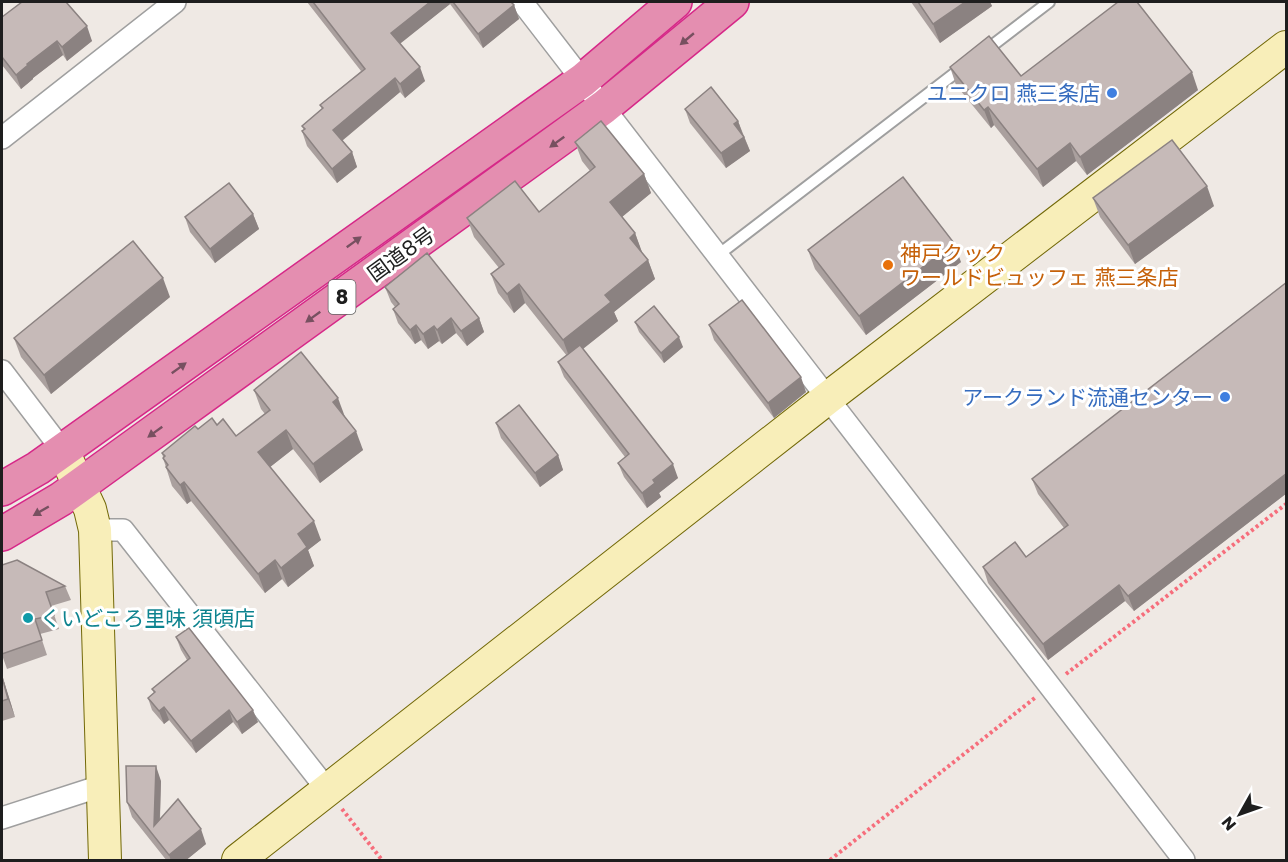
<svg xmlns="http://www.w3.org/2000/svg" width="1288" height="862" font-family="Poppins,'Noto Sans JP',sans-serif">
<style>
.lines{fill:none;stroke-linecap:round;stroke-linejoin:round}
.lane-casing{stroke:#9f9f9f;stroke-width:14}
.street-casing{stroke:#9f9f9f;stroke-width:24}
.secondary-casing{stroke:#726807;stroke-width:34}
.highway-casing{stroke:#d62888;stroke-width:36}
.path{stroke:#f66e7c;stroke-width:4;stroke-dasharray:3 3;stroke-linecap:butt}
.lane{stroke:#fff;stroke-width:10}
.street{stroke:#fff;stroke-width:21}
.secondary{stroke:#f8eeb9;stroke-width:32}
.highway{stroke:#e48eb0;stroke-width:33}
.wall{fill:#aaa09e}
.shaded-wall{fill:#8b8281}
.building{fill:#c6bab8;stroke:#8b8281;stroke-width:1.5}
.oneway{fill:#775060}
.shop-dot{fill:#3f7fe0;stroke:#fff;stroke-width:2}
.food-dot{fill:#e8710a;stroke:#fff;stroke-width:2}
.culture-dot{fill:#0f9aa8;stroke:#fff;stroke-width:2}
.labels{text-anchor:middle;dominant-baseline:central;stroke-width:6;stroke-linejoin:round;paint-order:stroke}
.shield{fill:#fff;stroke:#626262;stroke-width:1.5}
.shield-label{font-size:20px;font-weight:bold;fill:#1e1e1e}
.shop-label{font-size:21px;fill:#366cbe;stroke:#fff;text-anchor:end}
.food-label{font-size:21px;fill:#c56008;stroke:#fff;text-anchor:start}
.street-label{font-size:21px;fill:#1e1e1e;stroke:#fff}
.culture-label{font-size:21px;fill:#0d838f;stroke:#fff;text-anchor:start}
</style>
<rect width="100%" height="100%" fill="#efe9e4"/>
<g class="lines">
<g class="lane-casing">
<g id="lane">
<path d="M985 51 1049 2"/>
<path d="M718 255 963 67"/>
</g>
</g>
<g class="street-casing">
<g id="street">
<path d="M522 2 1184 860"/>
<path d="M2 138 175 2"/>
<path d="M2 371 63 451"/>
<path d="M95 530H123L329 792"/>
<path d="M2 818 101 786"/>
</g>
</g>
<g class="secondary-casing">
<g id="secondary">
<path d="M63 451 90 509 95 530 105 860"/>
<path d="M238 860 829 397 1286 47"/>
</g>
</g>
<g class="highway-casing">
<g id="highway">
<path d="M2 489 38 468 583 80 675 2"/>
<path d="M2 534 61 499 79 486 604 107 732 2"/>
</g>
</g>
<g class="path">
<path d="M1066 674 1286 504"/>
<path d="M342 809 382 860"/>
<path d="M830 860 1036 697"/>
</g>
<use href="#lane" class="lane"/>
<use href="#street" class="street"/>
<use href="#secondary" class="secondary"/>
<use href="#highway" class="highway"/>
</g>
<g class="wall">
<path d="M18 2H66L92 41 67 61 63 55 33 78V79L21 89 2 65V17L20 3Z"/>
<path d="M307 2H511L514 5 519 19 483 48 450 4 400 43 425 81 405 98 400 92 342 141 352 152 357 167 337 183 307 146 302 131 304 130 302 126 322 109 320 105 361 71Z"/>
<path d="M911 2H990L992 6 940 43Z"/>
<path d="M950 67 1021 76 1198 90 1087 175 1076 161 1043 187 994 125 991 128 956 85Z"/>
<path d="M685 109 738 121 750 151 726 168 690 123Z"/>
<path d="M575 142 644 174 651 193 622 217 635 233 642 253 648 260 655 279 614 312 618 321 583 349 678 478 659 493 661 497 647 508 624 477 618 463 625 457 564 377 558 362 567 356 525 303 514 313 498 293 491 274 499 268 474 237 467 218 539 212 590 171 582 161Z"/>
<path d="M1093 198 1214 206 1135 264 1100 217Z"/>
<path d="M253 214 259 229 215 263 190 232 185 217Z"/>
<path d="M808 250 961 262 866 335 815 269Z"/>
<path d="M1287 282V493L1134 611 1125 601 1048 660 988 583 983 567 1026 557 1064 528 1038 494 1032 479Z"/>
<path d="M385 287 479 318 484 332 467 346 456 333 442 344 439 341 428 349 421 340 415 344 398 323 393 309 395 307 391 302Z"/>
<path d="M170 297 51 394 21 357 14 338Z"/>
<path d="M635 322 683 347 664 363 639 332Z"/>
<path d="M709 325 806 392 774 418 714 340Z"/>
<path d="M254 390 343 414 363 450 320 483 293 449 270 467 321 540 308 550 314 566 288 587 282 579 265 593 191 501 187 504 172 486 163 458V457L162 453 198 429 217 425 236 436 265 414 261 409Z"/>
<path d="M496 423 558 455 563 470 540 487 501 438Z"/>
<path d="M2 565 65 586 71 600 51 606 59 629 40 634 47 655 7 669 2 655Z"/>
<path d="M176 637 258 722 242 734 233 722 196 753 169 720 164 724 152 710 148 698 154 693 152 689 187 660 181 650Z"/>
<path d="M2 675 15 717 2 721Z"/>
<path d="M161 781 160 820 206 844 185 861H167L132 817 127 802Z"/>
</g>
<g class="shaded-wall">
<path d="M430 2H449L450 4 396 47 391 33Z"/>
<path d="M965 2H990L992 6 940 43 933 24Z"/>
<path d="M514 5 519 19 483 48 478 34Z"/>
<path d="M87 26 92 41 67 61 62 47Z"/>
<path d="M57 41 63 55 33 78V79L21 89 16 75 27 64Z"/>
<path d="M420 67 425 81 405 98 400 84Z"/>
<path d="M1192 72 1198 90 1087 175 1080 157Z"/>
<path d="M395 78 400 92 338 144 333 130Z"/>
<path d="M988 107 994 125 991 128 984 110Z"/>
<path d="M738 121 743 135 734 124Z"/>
<path d="M744 137 750 151 726 168 721 153Z"/>
<path d="M1070 143 1076 161 1043 187 1037 169Z"/>
<path d="M352 152 357 167 337 183 332 169Z"/>
<path d="M644 174 651 193 617 221 610 202Z"/>
<path d="M1207 186 1214 206 1135 264 1128 245Z"/>
<path d="M253 214 259 229 215 263 210 249Z"/>
<path d="M635 233 642 252 637 257 630 238Z"/>
<path d="M954 243 961 262 866 335 859 316Z"/>
<path d="M648 260 655 279 614 312 618 321 570 359 563 340 605 295Z"/>
<path d="M163 278 170 297 51 394 44 375Z"/>
<path d="M519 284 525 303 514 313 507 294Z"/>
<path d="M451 318 456 333 442 344 437 330Z"/>
<path d="M479 318 484 332 467 346 461 331Z"/>
<path d="M416 325 421 340 415 344 410 330Z"/>
<path d="M434 326 439 341 428 349 423 334Z"/>
<path d="M679 337 683 347 664 363 661 353Z"/>
<path d="M801 377 806 392 774 418 768 403Z"/>
<path d="M338 398 345 417 333 402Z"/>
<path d="M286 430 293 449 265 471 258 452Z"/>
<path d="M356 431 363 450 320 483 313 464Z"/>
<path d="M558 455 563 470 540 487 535 473Z"/>
<path d="M673 464 678 478 659 493 661 497 647 508 642 493 653 480Z"/>
<path d="M1287 473V493L1134 611 1128 596Z"/>
<path d="M184 482 191 501 187 504 180 485Z"/>
<path d="M314 521 321 540 308 550 314 566 288 587 281 568 298 534Z"/>
<path d="M275 560 282 579 265 593 258 574Z"/>
<path d="M1119 585 1125 601 1048 660 1043 644Z"/>
<path d="M2 675 15 717 8 699Z"/>
<path d="M164 707 169 720 164 724 159 711Z"/>
<path d="M229 710 233 722 196 753 191 741Z"/>
<path d="M253 710 258 722 242 734 237 722Z"/>
<path d="M156 766 161 781 159 841 154 826Z"/>
<path d="M201 829 206 844 185 861H171L169 855Z"/>
</g>
<g class="building">
<path d="M22 2H66L87 26 62 47 57 41 27 64 28 65 16 75 2 57V17Z"/>
<path d="M313 2H430L391 33 420 67 400 84 395 78 333 130 352 152 332 169 302 131 305 129 302 126 323 108 320 105 365 69Z"/>
<path d="M453 2H511L514 5 478 34Z"/>
<path d="M918 2H965L933 24Z"/>
<path d="M1118 2H1137L1192 72 1080 157 1070 143 1037 169 988 107 984 110 950 67 989 36 1021 76Z"/>
<path d="M711 87 738 121 734 124 744 137 721 153 685 109Z"/>
<path d="M601 121 644 174 610 202 635 233 630 238 648 260 605 295 611 302 563 340 519 284 507 294 491 274 504 264 467 218 515 181 539 212 595 167 575 142Z"/>
<path d="M1172 140 1207 186 1128 245 1093 198Z"/>
<path d="M903 177 954 243 859 316 808 250Z"/>
<path d="M229 183 253 214 210 249 185 217Z"/>
<path d="M133 241 163 278 44 375 14 338Z"/>
<path d="M427 253 479 318 461 331 451 318 437 330 434 326 423 334 416 325 410 330 393 309 399 304 385 287Z"/>
<path d="M1287 282V473L1128 596 1119 585 1043 644 983 567 1015 542 1026 557 1068 525 1032 479Z"/>
<path d="M742 300 801 377 768 403 709 325Z"/>
<path d="M654 306 679 337 661 353 635 322Z"/>
<path d="M580 345 673 464 653 480 655 483 642 493 618 463 629 454 558 362Z"/>
<path d="M301 352 338 398 333 402 356 431 313 464 286 430 258 452 314 521 298 534 307 547 281 568 275 560 258 574 184 482 180 485 166 467 168 465 163 458 165 456 162 453 195 426 198 429 212 418 217 425 223 419 236 436 270 410 254 390Z"/>
<path d="M519 405 558 455 535 473 496 423Z"/>
<path d="M17 560 65 586 46 592 54 615 35 619 42 640 2 654V565Z"/>
<path d="M189 628 253 710 237 722 229 710 191 741 164 707 159 711 148 698 155 692 152 689 190 658 176 637Z"/>
<path d="M2 677 8 699 2 701Z"/>
<path d="M126 766H156L154 826 178 799 201 829 169 855 127 802Z"/>
</g>
<defs><path id="oneway-solid" d="M-6-.8H1V-3.2L6.5 0L1 3.2V.8H-6Z" transform="scale(1.5)"/></defs>
<g class="oneway">
<use href="#oneway-solid" transform="translate(687 39) rotate(140)"/>
<use href="#oneway-solid" transform="translate(557 142) rotate(144)"/>
<use href="#oneway-solid" transform="translate(354 242) rotate(-36)"/>
<use href="#oneway-solid" transform="translate(313 317) rotate(144)"/>
<use href="#oneway-solid" transform="translate(179 368) rotate(-36)"/>
<use href="#oneway-solid" transform="translate(155 432) rotate(144)"/>
<use href="#oneway-solid" transform="translate(41 511) rotate(150)"/>
</g>
<g class="shop-dot">
<circle cx="1112" cy="93" r="6"/>
<circle cx="1225" cy="397" r="6"/>
</g>
<circle class="food-dot" cx="888" cy="265" r="6"/>
<circle class="culture-dot" cx="28" cy="618" r="6"/>
<g class="labels">
<rect class="shield" x="328.5" y="280" width="27" height="34" rx="4.5"/>
<g class="shield-label">
<text x="342" y="297">8</text>
</g>
<g class="shop-label">
<text x="1100" y="93">ユニクロ 燕三条店</text>
<text x="1213" y="397">アークランド流通センター</text>
</g>
<g class="food-label">
<text x="900" y="253">神戸クック<tspan x="900" dy="24">ワールドビュッフェ 燕三条店</tspan></text>
</g>
<g class="street-label">
<text transform="translate(401 254) rotate(-36)">国道8号</text>
</g>
<g class="culture-label">
<text x="40" y="618">くいどころ里味 須頃店</text>
</g>
</g>
<rect width="1288" height="862" fill="none" stroke="#1e1e1e" stroke-width="6"/>
<g transform="translate(1240 814) rotate(230)" stroke="#ffffff" stroke-width="4.5" paint-order="stroke">
<path d="M0-4.5L10 22L0 15L-10 22Z" fill="#1e1e1e"/>
<text y="-9" font-size="16" font-weight="bold" text-anchor="middle" fill="#1e1e1e">N</text>
</g>
</svg>
